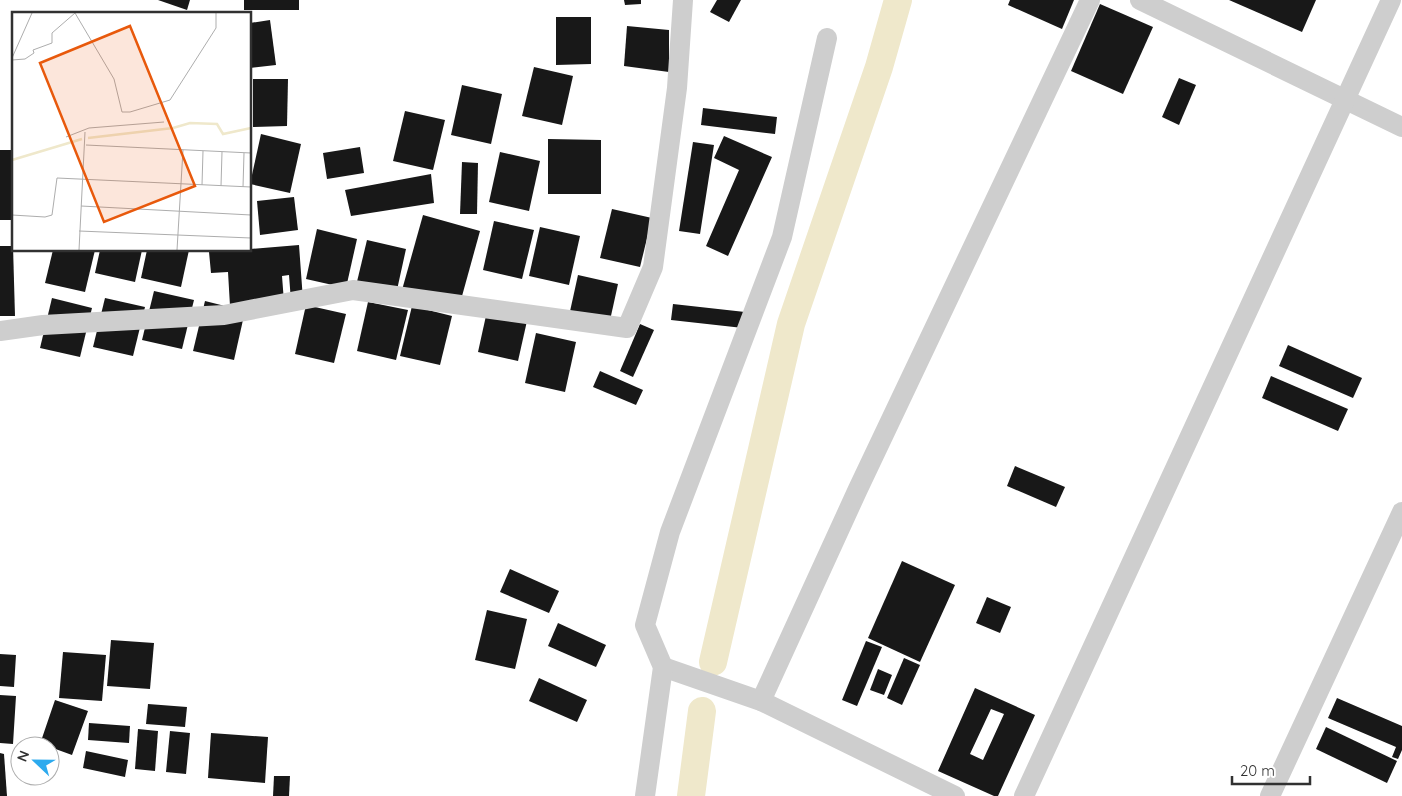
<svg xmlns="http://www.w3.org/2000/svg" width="1402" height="796" font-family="Quicksand,sans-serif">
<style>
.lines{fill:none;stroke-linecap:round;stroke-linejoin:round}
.canal{stroke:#efe8cb;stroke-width:28}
.building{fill:#181818;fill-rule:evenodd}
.street{stroke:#cecece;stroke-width:20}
.inset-river{fill:none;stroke:#efe8cb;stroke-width:2.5}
.inset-road{fill:none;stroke:#adadad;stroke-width:1}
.view{fill:#e8590c;fill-opacity:0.15;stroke:#e8590c;stroke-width:2.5}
.inset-edge{fill:none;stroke:#313131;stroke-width:2.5}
</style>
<rect width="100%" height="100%" fill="#fff"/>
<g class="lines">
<g class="canal">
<path d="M713 662 791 324 879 67 898 0"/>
<path d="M691 796 702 711"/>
</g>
</g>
<g class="building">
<path d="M158 0H190L187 10Z"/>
<rect x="244" y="0" width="55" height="10"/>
<path d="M624 0H641V4L625 5Z"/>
<path d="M717 0H741L729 22 710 12Z"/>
<path d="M1010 0H1074L1062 29 1008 5Z"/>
<path d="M1229 0H1316L1302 32Z"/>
<path d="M1100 4 1153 27 1123 94 1071 71Z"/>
<path d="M556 17H591V64L556 65Z"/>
<path d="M270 20 276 65 250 68V23Z"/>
<path d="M627 26 669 30V72L624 66Z"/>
<path d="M534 67 573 76 562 125 522 116Z"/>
<path d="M1179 78 1196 85 1179 125 1162 117Z"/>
<path d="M253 79H288L287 126 253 127Z"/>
<path d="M462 85 502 94 491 144 451 135Z"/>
<path d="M703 108 777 117 775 134 701 125Z"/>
<path d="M405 111 445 120 433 170 393 161Z"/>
<path d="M261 134 301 144 290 193 250 184Z"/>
<path d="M724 136 772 157 728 256 706 246 739 170 714 158Z"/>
<path d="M548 139 601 140V194H548Z"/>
<path d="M693 142 714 145 700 234 679 231Z"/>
<path d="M360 147 364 173 327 179 323 153Z"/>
<rect x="0" y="150" width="14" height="70"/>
<path d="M500 152 540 161 529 211 489 202Z"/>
<path d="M462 162 478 163 477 214H460Z"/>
<path d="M431 174 434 203 351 216 345 190Z"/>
<path d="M294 197 298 230 260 235 257 201Z"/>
<path d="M612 209 652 218 640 267 600 258Z"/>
<path d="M423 215 480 231 459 307 402 290Z"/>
<path d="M494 221 534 230 522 279 483 270Z"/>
<path d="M540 227 580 236 569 285 529 276Z"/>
<path d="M317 229 357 239 346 288 306 279Z"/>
<path d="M367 240 406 249 395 299 355 290Z"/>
<path d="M299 245 303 300 291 301 289 275 282 276 284 302 230 306 228 272 211 273 209 252 250 250V249Z"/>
<path d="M0 246H13L15 316H0Z"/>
<path d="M53 250H95L85 292 45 283Z"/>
<path d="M100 250H142L135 282 95 273Z"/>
<path d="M147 250H189L181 287 141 278Z"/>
<path d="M578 275 618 284 607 334 567 325Z"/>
<path d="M154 291 194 300 182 349 142 340Z"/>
<path d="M52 298 92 308 80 357 40 348Z"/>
<path d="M105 298 145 307 133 356 93 347Z"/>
<path d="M205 301 245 311 234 360 193 351Z"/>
<path d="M368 302 408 310 396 360 357 351Z"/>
<path d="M489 302 529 312 518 361 478 352Z"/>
<path d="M673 304 745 312 743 328 671 320Z"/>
<path d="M306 305 346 314 334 363 295 354Z"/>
<path d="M412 306 452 316 440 365 400 356Z"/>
<path d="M640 324 654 330 633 377 620 371Z"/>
<path d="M536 333 576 342 565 392 525 383Z"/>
<path d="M1288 345 1362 378 1353 398 1279 366Z"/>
<path d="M600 371 643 390 636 405 593 387Z"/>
<path d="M1271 376 1348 409 1338 431 1262 398Z"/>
<path d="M1015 466 1065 487 1056 507 1007 486Z"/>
<path d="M902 561 955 585 920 662 868 638Z"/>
<path d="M510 569 559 591 549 613 500 592Z"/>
<path d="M987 597 1011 607 1000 633 976 623Z"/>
<path d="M487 610 527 619 515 669 475 660Z"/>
<path d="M558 623 606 645 596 667 548 646Z"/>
<path d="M111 640 154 643 150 689 107 686Z"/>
<path d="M866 641 882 647 857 706 842 700Z"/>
<path d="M63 652 106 655 102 701 59 698Z"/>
<path d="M0 654 16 655 14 687 0 686Z"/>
<path d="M904 658 920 665 902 705 887 698Z"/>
<path d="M878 669 892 675 884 695 870 690Z"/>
<path d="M539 678 587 700 577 722 529 701Z"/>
<path d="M975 688 1035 715 998 796H994L938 771ZM991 709 1004 714 983 760 970 754Z"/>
<path d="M0 695 16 696 13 744 0 743Z"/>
<path d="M1337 698 1402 726V750L1398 759 1392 757 1396 747 1328 718Z"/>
<path d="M55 700 88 711 72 755 50 747V746L40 744Z"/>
<path d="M148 704 187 707 185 727 146 724Z"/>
<path d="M89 723 130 726 129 743 88 740Z"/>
<path d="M1326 727 1397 761 1387 783 1316 749Z"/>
<path d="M138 729 158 731 155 771 135 769Z"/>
<path d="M170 731 190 733 186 774 166 772Z"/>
<path d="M211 733 268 737 265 783 208 778Z"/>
<path d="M86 751 128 760 125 777 83 768Z"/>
<path d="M0 753 4 754 7 796H0Z"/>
<path d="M274 776H290L289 796H273Z"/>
</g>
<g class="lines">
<g class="street">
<path d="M1140 0 1402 127"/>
<path d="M0 331 43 325 224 315 353 290 627 328 653 267 677 88 683 0"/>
<path d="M663 667 761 701 955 796"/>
<path d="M761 701 858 489 1090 0"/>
<path d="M645 796 663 667 645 625 670 532 782 237 827 38"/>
<path d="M1024 796 1391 0"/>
<path d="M1270 796 1402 512"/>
</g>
</g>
<g transform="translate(12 12)">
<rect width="239" height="239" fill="#fff"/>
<path class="inset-river" d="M76 126 161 116 178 111 205 112 211 122 239 116M0 148 70 127"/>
<path class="inset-road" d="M63 1 102 67 110 100H118L158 88 204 16V1M0 46 20 1M0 48 13 47 22 41 21 38 40 31V21L63 1M54 125 77 116 152 110M74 133 239 141M190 173 191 139M209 174 210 140M231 175 232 141M69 194 239 203M0 203 33 205 40 203 45 166 239 175M67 219 239 226M67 238 73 120M165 238 171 138"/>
<path class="view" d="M118 14 183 174 92 210 28 51Z"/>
<rect width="239" height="239" class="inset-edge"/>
</g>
<g transform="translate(35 761) rotate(292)"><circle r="24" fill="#ffffff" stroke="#adadad"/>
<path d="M0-4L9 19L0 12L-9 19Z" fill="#2daaee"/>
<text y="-8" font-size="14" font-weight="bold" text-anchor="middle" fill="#313131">N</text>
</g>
<path d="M1232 776v8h78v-8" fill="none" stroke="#313131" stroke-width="2.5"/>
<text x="1240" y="776" font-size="15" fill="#313131" stroke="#ffffff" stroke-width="4" paint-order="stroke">20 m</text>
</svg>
